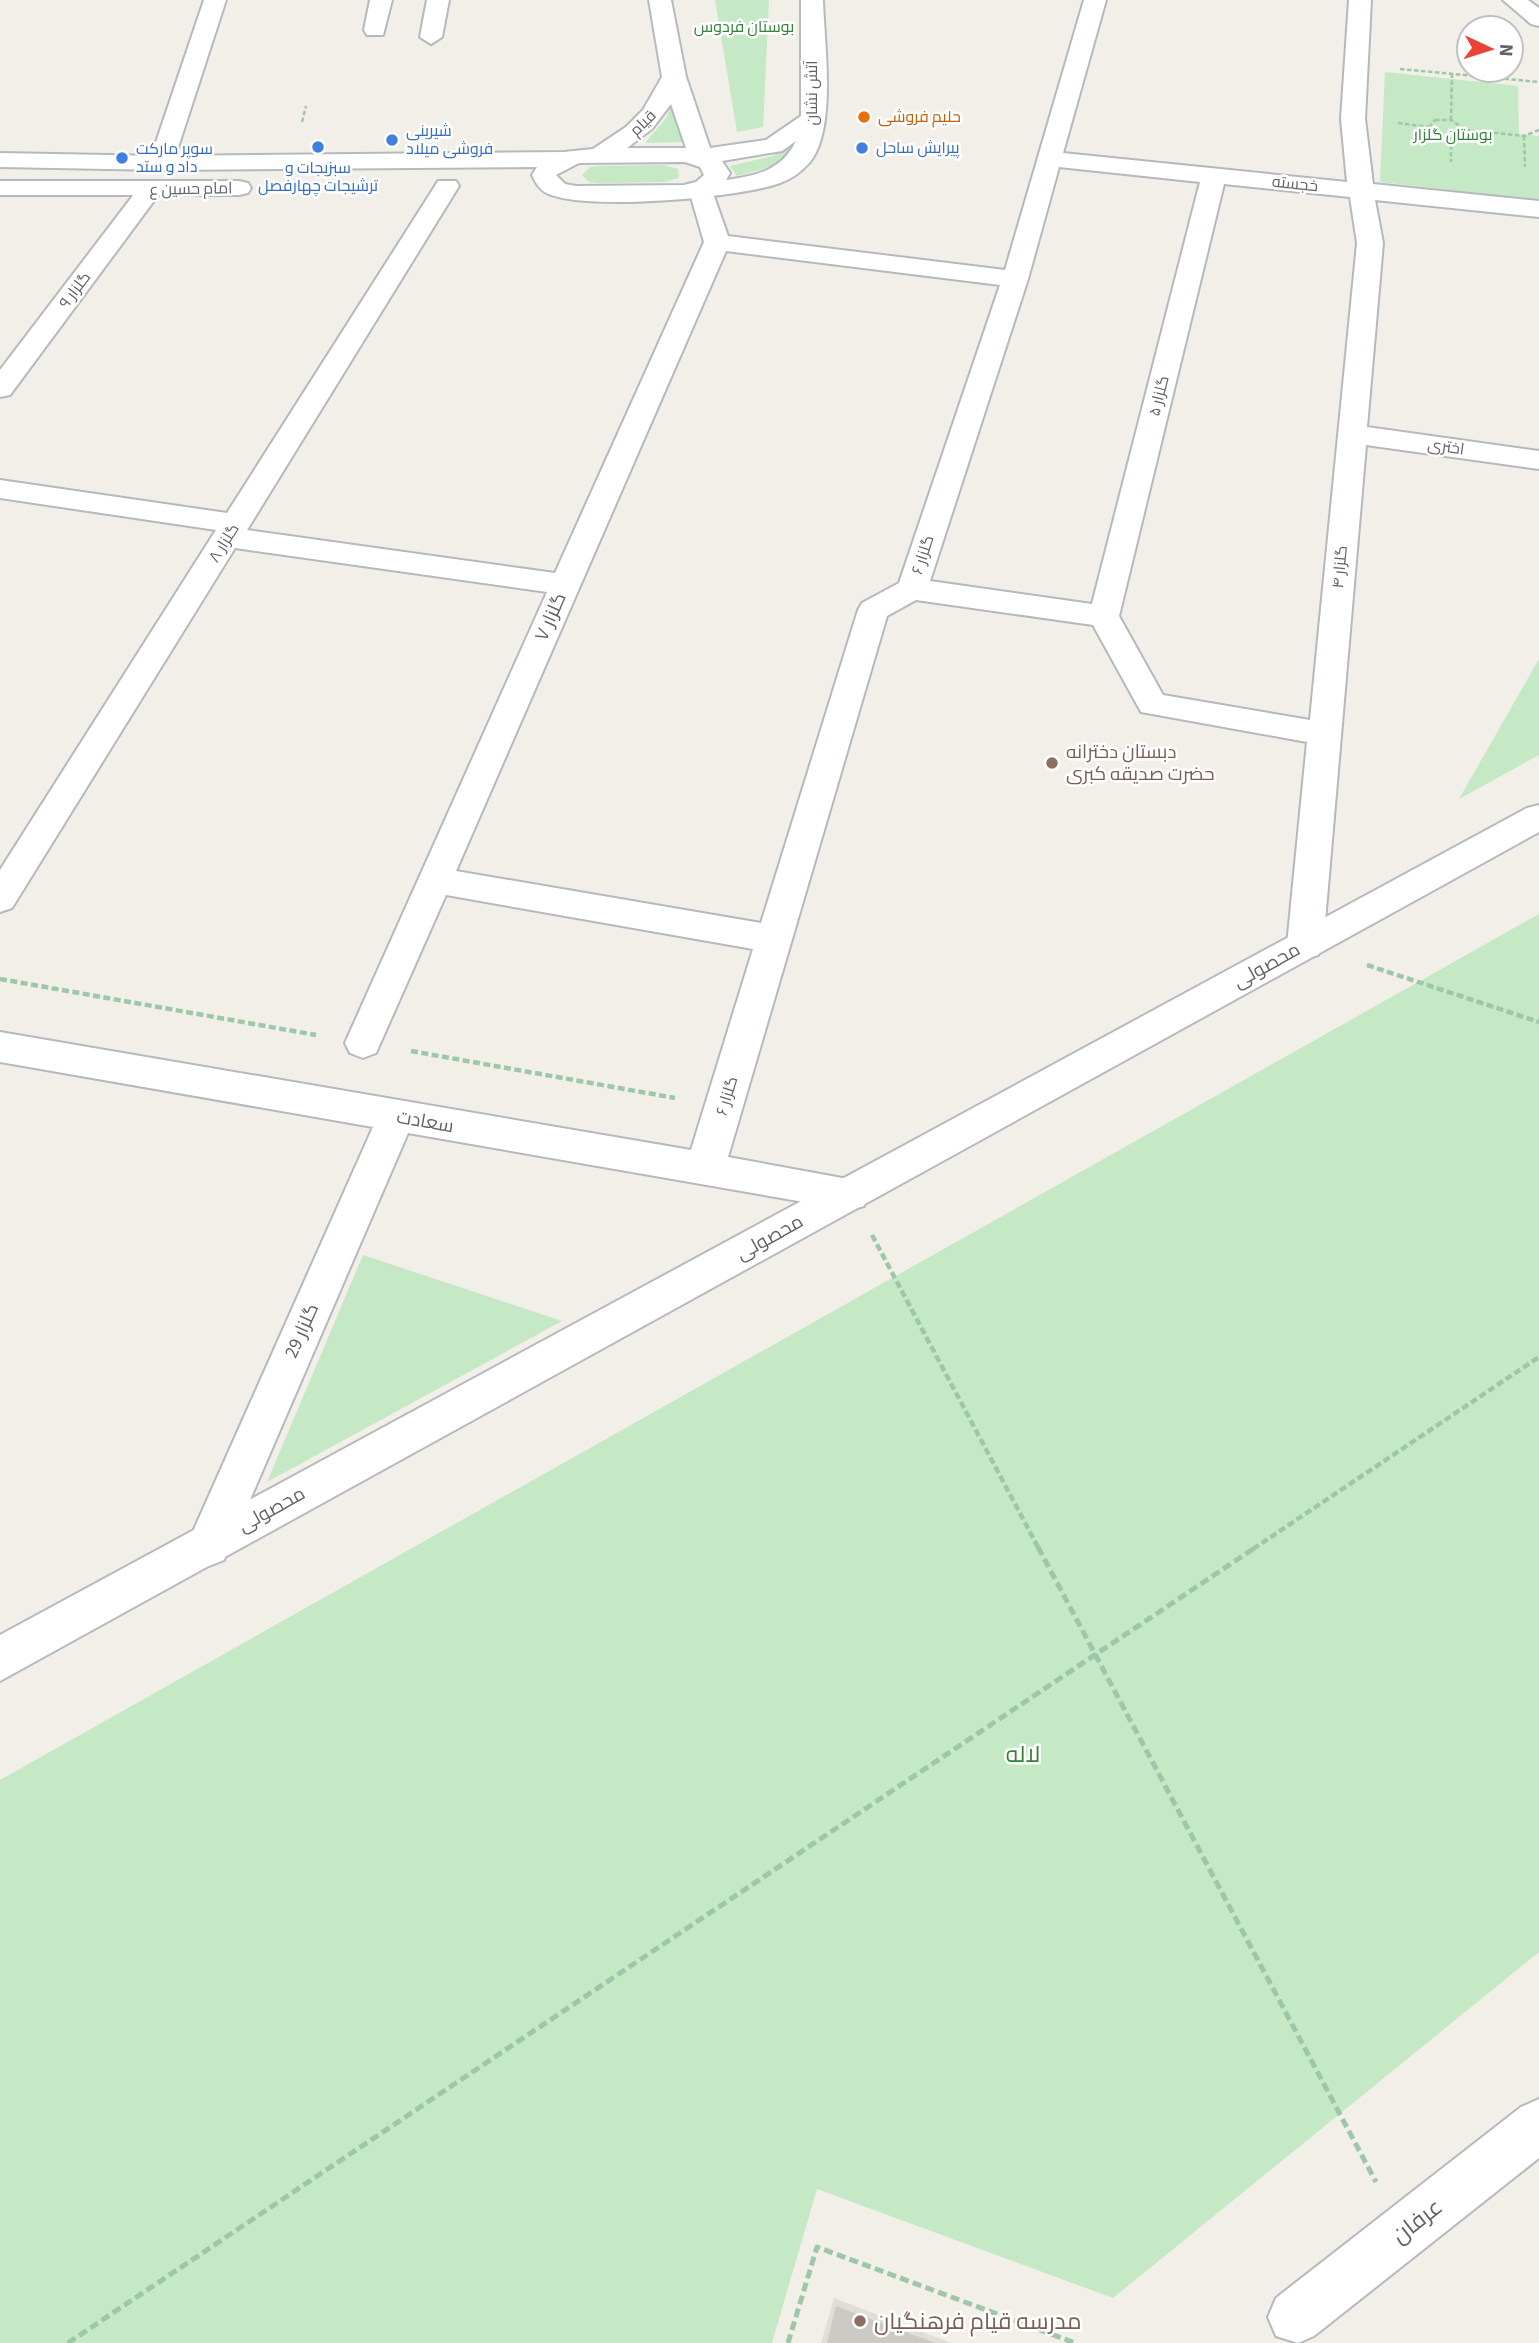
<svg xmlns="http://www.w3.org/2000/svg" width="1539" height="2343" font-family="'Source Sans 3',Cairo,sans-serif">
<style>
.education{fill:#e1ded6}
.green{fill:#c5e8c5}
.building{fill:#cccac5}
.lines{fill:none;stroke-linecap:round;stroke-linejoin:round}
.street-casing{stroke:#b5b8bc;stroke-width:4}
.secondary-casing{stroke:#b6babf;stroke-width:4}
.path-far2{stroke:#9cc7a9;stroke-width:2.5;stroke-dasharray:4.5 2.5;stroke-linecap:butt}
.path-far1{stroke:#9cc7a9;stroke-width:4.5;stroke-dasharray:7 3.5;stroke-linecap:butt}
.path{stroke:#9cc7a9;stroke-width:5;stroke-dasharray:9 4.5;stroke-linecap:butt}
.street{fill:#fff;fill-rule:evenodd}
.secondary{fill:#fff;fill-rule:evenodd}
.food-dot{fill:#e8710a;stroke:#fff;stroke-width:2.5}
.shop-dot{fill:#3f7fe0;stroke:#fff;stroke-width:2.5}
.education-dot{fill:#8d6e63;stroke:#fff;stroke-width:2.5}
.labels{text-anchor:middle;dominant-baseline:central;stroke-width:5;stroke-linejoin:round;paint-order:stroke}
.far-park-label{font-size:16px;fill:#348238;stroke:#fff}
.far-street-label{font-size:16px;fill:#5f6368;stroke:#fff}
.far-food-label{font-size:16px;fill:#c56008;stroke:#fff;text-anchor:start}
.far-shop-label{font-size:16px;fill:#366cbe;stroke:#fff;text-anchor:start}
.street-label{font-size:19px;fill:#5f6368;stroke:#fff}
.education-label{font-size:19px;fill:#785e54;stroke:#fff;text-anchor:start}
.near-park-label{font-size:23px;fill:#348238;stroke:#fff}
.near-street-label{font-size:23px;fill:#5f6368;stroke:#fff}
.near-education-label{font-size:23px;fill:#785e54;stroke:#fff;text-anchor:start}
</style>
<rect width="100%" height="100%" fill="#f1efe8"/>
<path class="education" d="M834 2298 951 2343H821Z"/>
<g class="green">
<path d="M715 0H769L763 127 737 132Z"/>
<path d="M1385 72 1518 86 1519 134 1539 136V200L1380 182Z"/>
<path d="M673 96 685 142 645 143 667 117Z"/>
<path d="M801 138C781 167 769 167 737 176L730 166 773 156Z"/>
<path d="M664 165 678 169 679 178 664 182 597 183 589 182 582 175 590 167 599 166Z"/>
<path d="M1539 659V755L1459 799Z"/>
<path d="M1539 914V1952L1113 2298 817 2189 772 2343H0V1780Z"/>
<path d="M363 1255 562 1321 267 1482Z"/>
</g>
<path class="building" d="M836 2306 935 2343H827Z"/>
<g class="lines">
<g class="street-casing">
<g id="street">
<path d="M204 0H226L173 163 170 168H152L149 163Z"/>
<path d="M370 0H392L383 35H367L364 30Z"/>
<path d="M427 0H449L442 37 431 44 420 37Z"/>
<path d="M1084 0H1106L1063 153 1347 182 1341 119 1349 0H1371L1365 119 1373 184 1539 201V217L1375 200 1383 243 1367 427 1539 451V469L1366 445 1323 945 1318 955 1305 959 1292 955 1287 945 1307 742 1141 712 1093 625 916 600 887 616 728 1157 864 1182 869 1194 864 1206 850 1210 408 1133 224 1560 209 1566 194 1560 187 1545 373 1127 0 1062V1032L691 1150 753 949 446 895 376 1053 363 1058 350 1053 345 1043 547 592 235 548 12 908 0 912V870L216 530 0 498V480L227 513 435 186 438 181H456L459 186 247 530 555 573 704 242 689 190 692 185H710L728 236 1005 270ZM1059 167 1200 182 1092 604 930 581 1028 279ZM1224 184 1350 197 1357 243 1310 720 1163 695 1119 616ZM726 251 1000 285 899 583 862 603 858 610 761 923 456 871Z"/>
<path d="M1503 0H1528L1539 8V26L1531 24Z"/>
<path d="M150 183 159 185 162 190 10 395 0 397V370L141 185Z"/>
<path d="M1539 2099V2158L1314 2336 1298 2343 1276 2336 1268 2317 1276 2298 1521 2107Z"/>
</g>
</g>
<g class="secondary-casing">
<g id="secondary">
<path d="M649 0H671L686 77 710 148 766 140 801 116V0H823C824 42 837 128 810 162 802 171 792 179 780 183 739 198 587 211 549 194 540 191 536 183 532 175L537 167 161 170 0 167V153L161 156 564 152 593 149 626 127 643 110 662 77ZM671 104 686 148H627L652 129ZM796 141C782 170 757 176 726 180L730 173 722 161 782 151ZM685 162 700 167 704 175 696 182 684 185 576 186 565 184 556 175 579 163Z"/>
<path d="M0 181H239L248 183 251 188 248 193 239 195H0Z"/>
<path d="M1539 805V832L0 1681V1635L1527 808Z"/>
</g>
</g>
<g class="path-far2">
<path d="M1400 69 1539 82"/>
<path d="M1435 120H1451L1466 130 1459 137H1442L1429 127Z"/>
<path d="M1451 120 1452 74"/>
<path d="M302 122 306 106"/>
<path d="M1398 123 1429 127"/>
<path d="M1466 130 1524 136 1539 130"/>
<path d="M1524 136 1525 167"/>
<path d="M1451 138V162"/>
</g>
<g class="path-far1">
<path d="M1367 965 1539 1022"/>
<path d="M0 979 316 1035"/>
<path d="M411 1051 675 1098"/>
<path d="M872 1235 1039 1549"/>
<path d="M1253 1549 1539 1357"/>
</g>
<g class="path">
<path d="M1038 1547 1376 2182"/>
<path d="M68 2343 1256 1547"/>
<path d="M788 2343 817 2247 1075 2343"/>
</g>
<use href="#street" class="street"/>
<use href="#secondary" class="secondary"/>
</g>
<circle class="food-dot" cx="864" cy="117" r="7"/>
<g class="shop-dot">
<circle cx="392" cy="140" r="7"/>
<circle cx="318" cy="147" r="7"/>
<circle cx="862" cy="148" r="7"/>
<circle cx="122" cy="158" r="7"/>
</g>
<g class="education-dot">
<circle cx="1052" cy="763" r="7"/>
<circle cx="860" cy="2321" r="7"/>
</g>
<g class="labels">
<g class="far-park-label">
<text x="744" y="27">بوستان فردوس</text>
<text x="1453" y="135">بوستان گلزار</text>
</g>
<g class="far-street-label">
<text transform="translate(812 93) rotate(-90)">آتش نشان</text>
<text transform="translate(643 123) rotate(-44)">قیام</text>
<text transform="translate(1295 184) rotate(6)">خجسته</text>
<text transform="translate(191 189) rotate(-1)">امام حسین ع</text>
<text transform="translate(75 290) rotate(-53)">گلزار ۹</text>
<text transform="translate(1159 396) rotate(-76)">گلزار ۵</text>
<text transform="translate(1446 447) rotate(8)">اختری</text>
<text transform="translate(224 543) rotate(-58)">گلزار ۸</text>
<text transform="translate(923 555) rotate(-72)">گلزار ۶</text>
<text transform="translate(1340 567) rotate(-85)">گلزار ۴</text>
<text transform="translate(727 1096) rotate(-73)">گلزار ۶</text>
</g>
<g class="far-food-label">
<text x="878" y="117">حلیم فروشی</text>
</g>
<g class="far-shop-label">
<text x="406" y="131">شیرینی<tspan x="406" dy="18">فروشی میلاد</tspan></text>
<text x="876" y="148">پیرایش ساحل</text>
<text x="136" y="149">سوپر مارکت<tspan x="136" dy="18">داد و ستد</tspan></text>
<text x="318" y="168" text-anchor="middle">سبزیجات و<tspan x="318" dy="18">ترشیجات چهارفصل</tspan></text>
</g>
<g class="street-label">
<text transform="translate(551 617) rotate(-66)">گلزار ۷</text>
<text transform="translate(1267 966) rotate(-29)">محصولی</text>
<text transform="translate(425 1122) rotate(10)">سعادت</text>
<text transform="translate(770 1238) rotate(-29)">محصولی</text>
<text transform="translate(302 1331) rotate(-66)">گلزار 29</text>
<text transform="translate(272 1510) rotate(-29)">محصولی</text>
</g>
<g class="education-label">
<text x="1066" y="752">دبستان دخترانه<tspan x="1066" dy="22">حضرت صدیقه کبری</tspan></text>
</g>
<g class="near-park-label">
<text x="1023" y="1754">لاله</text>
</g>
<g class="near-street-label">
<text transform="translate(1417 2221) rotate(-38)">عرفان</text>
</g>
<g class="near-education-label">
<text x="874" y="2321">مدرسه قیام فرهنگیان</text>
</g>
</g>
<g transform="translate(1490 49) rotate(94)"><circle r="33" fill="#ffffff" stroke="#bfc1c3" stroke-width="2"/>
<path d="M0-5L12 26L0 18L-12 26Z" fill="#ea4335"/>
<text y="-10" font-size="19" font-weight="bold" text-anchor="middle" fill="#5f6368">N</text>
</g>
</svg>
